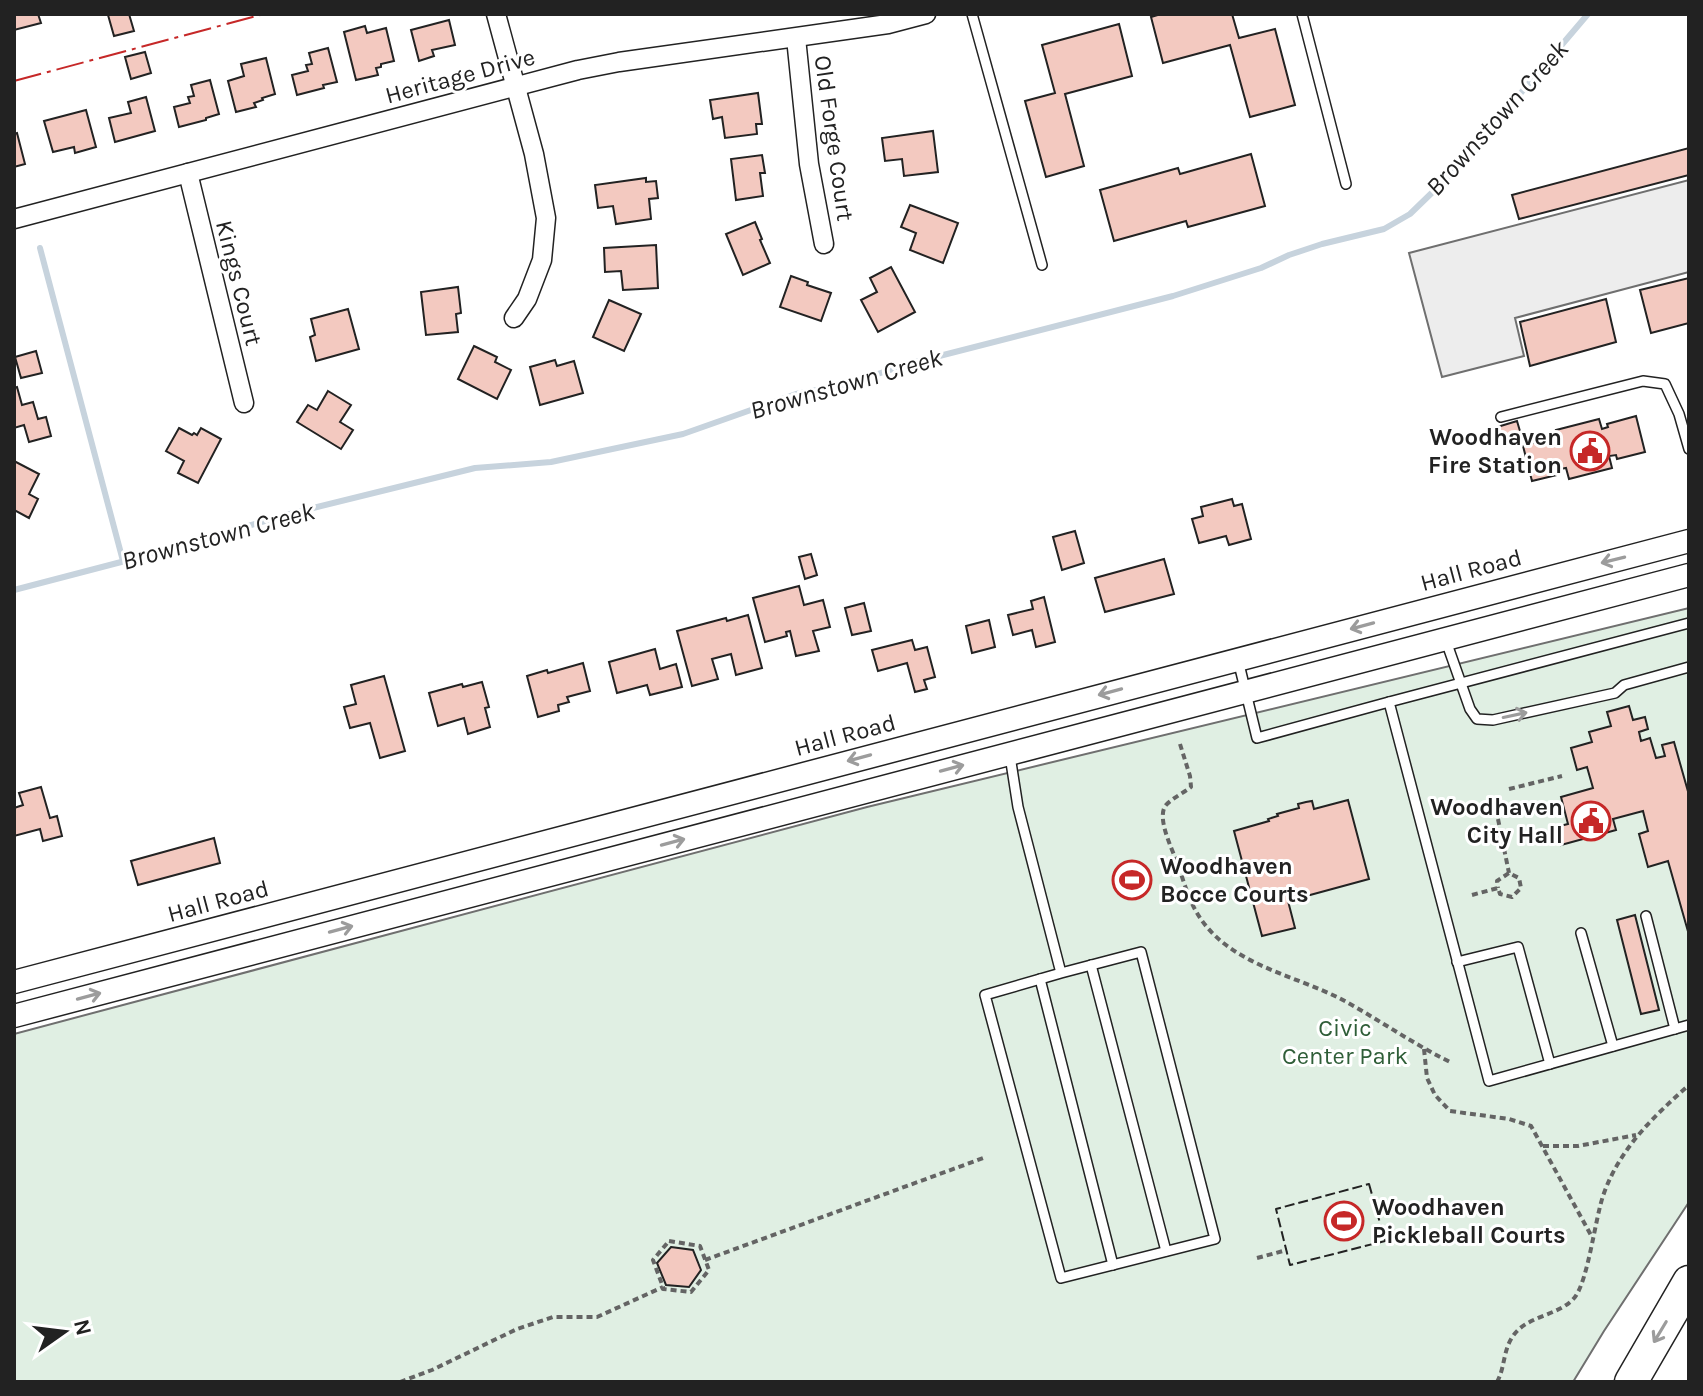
<svg xmlns="http://www.w3.org/2000/svg" width="1703" height="1396" font-family="Karla,sans-serif">
<style>
.green{fill:#e0efe3;stroke:#6f6f6f;stroke-width:2}
.parking{fill:#ededed;stroke:#6f6f6f;stroke-width:2}
.lines{fill:none;stroke-linecap:round;stroke-linejoin:round}
.stream{stroke:#c7d3dd;stroke-width:6}
.building{fill:#f3c9c0;stroke:#222;stroke-width:2}
.service-casing{stroke:#222;stroke-width:12}
.minor-casing{stroke:#222;stroke-width:21}
.tertiary-casing{stroke:#222;stroke-width:25}
.motorway-casing{stroke:#222;stroke-width:35}
.path{stroke:#646464;stroke-width:4;stroke-dasharray:6 4;stroke-linecap:butt}
.service{stroke:#fff;stroke-width:9}
.minor{stroke:#fff;stroke-width:18}
.tertiary{stroke:#fff;stroke-width:22}
.motorway{stroke:#fff;stroke-width:32}
.fence{stroke:#222;stroke-width:2;stroke-dasharray:10 4;stroke-linecap:butt}
.power{stroke:#c62828;stroke-width:2;stroke-dasharray:28 6 4 6;stroke-linecap:butt}
.oneway{stroke:#9c9c9c}
.labels{text-anchor:middle;dominant-baseline:central;stroke-width:6;stroke-linejoin:round;paint-order:stroke}
.street-label{font-size:24px;fill:#222;stroke:#fff}
.poi-label{font-size:24px;font-weight:bold;fill:#222;stroke:#fff;text-anchor:end}
.park-label{font-size:24px;fill:#2f5e38;stroke:#fff}
.water-label{font-size:26px;font-style:italic;fill:#222;stroke:#fff}
</style>
<rect width="100%" height="100%" fill="#fff"/>
<path class="green" d="M1689 608V1202L1604 1331 1573 1382H14V1034L867 807Z"/>
<path class="parking" d="M1689 180V272L1515 318 1524 356 1442 377 1409 253Z"/>
<g class="lines">
<g class="stream">
<path d="M40 248 123 561"/>
<path d="M14 590 125 561 297 512 475 468 551 462 683 434 796 394 843 385 912 363 1173 296 1261 268 1289 255 1322 244 1384 229 1410 214 1476 150 1497 121 1588 14"/>
</g>
</g>
<g class="building">
<path d="M14 14H38L41 23 14 30Z"/>
<path d="M129 14 134 31 114 36 108 15Z"/>
<path d="M1161 14H1232L1239 38 1275 29 1295 105 1250 117 1230 45 1163 63 1151 17Z"/>
<path d="M449 20 455 45 432 50 434 56 419 61 411 30Z"/>
<path d="M1119 24 1132 76 1065 94 1084 166 1046 177 1025 101 1055 93 1042 45Z"/>
<path d="M365 26 367 33 386 28 394 61 381 64V67L376 68 378 75 356 80 344 32Z"/>
<path d="M328 48 337 82 323 85 324 88 297 95 292 75 308 71 306 65 312 64 309 53Z"/>
<path d="M145 52 151 73 131 79 125 57Z"/>
<path d="M266 58 275 94 262 98 263 100 254 103 256 107 236 112 228 81 244 76 241 64Z"/>
<path d="M210 80 219 114 206 118V120L179 127 174 107 190 103 188 97 194 96 191 85Z"/>
<path d="M758 93 762 124H756L757 134 725 138 722 117 713 119 710 100Z"/>
<path d="M146 97 155 131 115 142 109 118 131 113 128 102Z"/>
<path d="M86 110 96 147 75 153 74 147 53 152 44 121Z"/>
<path d="M933 131 938 172 904 176 902 159 885 161 882 138Z"/>
<path d="M17 133 25 164 14 167V134Z"/>
<path d="M1689 148V175L1519 219 1512 195Z"/>
<path d="M1251 154 1265 206 1188 227 1186 221 1114 241 1100 190 1178 168 1180 174Z"/>
<path d="M762 155 765 173H760L763 196 736 200 731 159Z"/>
<path d="M646 178V182L656 181 658 198 649 199 651 219 616 224 613 206 598 208 595 185Z"/>
<path d="M910 205 958 223 943 263 910 250 916 233 901 227Z"/>
<path d="M755 222 762 239 760 240 770 263 743 275 726 234Z"/>
<path d="M656 245 658 288 623 290 621 271 605 272 604 248Z"/>
<path d="M891 267 915 312 878 332 861 300 877 292 870 278Z"/>
<path d="M791 276 808 282 807 285 831 293 821 321 780 307Z"/>
<path d="M1689 278V323L1651 333 1640 290Z"/>
<path d="M458 287 461 313 456 314 458 332 426 335 421 292Z"/>
<path d="M1606 299 1616 342 1530 366 1520 322Z"/>
<path d="M609 300 641 314 624 351 593 337Z"/>
<path d="M348 309 359 349 316 361 310 337 315 335 311 319Z"/>
<path d="M474 346 497 357 495 362 511 370 497 399 458 379Z"/>
<path d="M36 351 42 373 21 378 15 357Z"/>
<path d="M555 360 557 366 574 361 583 393 540 405 530 367Z"/>
<path d="M17 387 22 405 33 402 38 419 46 417 51 436 29 442 24 425 14 428V388Z"/>
<path d="M328 391 351 405 340 422 353 430 341 449 297 422 308 405 317 410Z"/>
<path d="M1636 416 1645 452 1617 459 1616 455 1609 456 1612 468 1569 479 1566 468 1560 469 1561 474 1532 481 1523 446 1551 438 1552 442 1559 440 1556 430 1599 419 1602 429 1608 427 1607 424Z"/>
<path d="M1517 421 1522 438 1498 444 1494 428Z"/>
<path d="M179 428 192 435 194 433 197 435 201 428 221 439 198 483 178 473 184 461 166 451Z"/>
<path d="M14 461 39 474 29 494 38 499 29 518 14 510Z"/>
<path d="M1232 499 1234 506 1242 504 1251 539 1229 545 1226 536 1199 543 1192 519 1203 516 1201 507Z"/>
<path d="M1075 531 1084 563 1062 570 1053 537Z"/>
<path d="M811 554 817 575 805 579 799 557Z"/>
<path d="M1164 559 1174 594 1105 612 1095 578Z"/>
<path d="M799 586 804 605 823 600 830 627 813 631 819 651 796 656 790 631 786 632 787 636 765 642 753 598Z"/>
<path d="M1044 597 1055 642 1036 647 1032 630 1013 635 1008 615 1033 609 1031 601Z"/>
<path d="M864 603 871 631 852 635 845 608Z"/>
<path d="M748 615 762 668 736 675 731 654 712 659 718 679 692 686 677 631 726 618 727 621Z"/>
<path d="M989 620 995 647 972 653 966 626Z"/>
<path d="M912 640 915 650 927 647 935 677 924 680 927 689 915 692 907 663 878 671 872 650Z"/>
<path d="M655 649 660 669 676 664 682 687 650 695 647 685 617 693 609 662Z"/>
<path d="M583 663 590 691 567 697 569 702 558 705 559 711 538 717 527 676 547 670 548 673Z"/>
<path d="M384 676 405 751 380 758 370 723 350 728 344 707 356 704 351 685Z"/>
<path d="M482 682 489 707 485 708 490 727 468 734 464 718 438 726 429 693 462 684 463 687Z"/>
<path d="M1629 706 1633 720 1645 717 1648 729 1639 732 1641 741 1650 738 1656 758 1665 756 1662 745 1674 742 1689 795V935L1668 861 1648 867 1639 834 1648 831 1643 811 1613 819 1616 830 1561 845 1556 827 1568 824 1561 797 1593 788 1587 767 1577 770 1571 748 1592 742 1589 732 1611 726 1607 712Z"/>
<path d="M41 787 50 818 57 816 62 836 43 841 40 829 14 836V808L23 805 19 793Z"/>
<path d="M1348 800 1369 879 1288 901 1295 928 1262 936 1234 831 1269 821 1268 819 1278 816 1277 814 1299 808 1298 804 1306 802 1312 801 1314 809Z"/>
<path d="M214 838 220 863 138 885 131 861Z"/>
<path d="M1635 915 1659 1010 1641 1014 1617 920Z"/>
<path d="M671 1247 693 1250 701 1270 689 1287 666 1285 657 1263Z"/>
</g>
<g class="lines">
<g class="service-casing">
<g id="service">
<path d="M972 14 1042 265"/>
<path d="M1302 14 1346 184"/>
<path d="M1501 417 1643 381 1665 384 1679 414 1689 449"/>
<path d="M1689 623 1389 702 1489 1081 1689 1025"/>
<path d="M1446 641 1470 709 1477 719 1493 720 1615 693 1624 685 1689 667"/>
<path d="M1238 660 1257 738 1389 702"/>
<path d="M1010 756 1018 807 1061 973 1141 952 1215 1239 1061 1278 985 995 1061 973"/>
<path d="M1646 916 1675 1029"/>
<path d="M1581 933 1613 1046"/>
<path d="M1457 962 1518 947 1550 1064"/>
<path d="M1091 965 1166 1251"/>
<path d="M1040 979 1113 1265"/>
</g>
</g>
<g class="minor-casing">
<g id="minor">
<path d="M496 14 534 154 546 218 542 260 527 299 514 318"/>
<path d="M796 38 809 164 824 244"/>
<path d="M188 173 244 403"/>
<path d="M14 219 578 70 619 62 888 24 926 14"/>
</g>
</g>
<g class="tertiary-casing">
<g id="tertiary">
<path d="M14 982 1689 541"/>
<path d="M14 1016 1689 575"/>
</g>
</g>
<g class="motorway-casing">
<path id="motorway" d="M1631 1382 1689 1282"/>
</g>
<g class="path">
<path d="M1180 744 1190 776 1191 787C1183 793 1173 798 1166 805 1156 817 1172 849 1177 862 1183 879 1188 898 1197 913 1227 964 1292 974 1341 999 1378 1019 1413 1044 1452 1063"/>
<path d="M1509 789 1562 776"/>
<path d="M1498 819 1509 873"/>
<path d="M1472 895 1498 888 1500 894 1512 897 1521 888 1519 878 1509 873 1497 881 1498 888"/>
<path d="M1424 1049 1427 1078 1435 1095 1450 1111 1509 1119 1531 1126 1592 1237"/>
<path d="M1543 1146H1578L1636 1135"/>
<path d="M669 1241 700 1246 709 1270 691 1292 663 1289V1287L653 1260Z"/>
<path d="M1257 1258 1287 1250"/>
<path d="M705 1260 986 1157"/>
<path d="M400 1382 432 1370 517 1329 553 1317H597L663 1287"/>
<path d="M1497 1382C1505 1368 1503 1350 1513 1336 1527 1315 1560 1316 1575 1297 1588 1280 1595 1220 1603 1196 1619 1149 1653 1117 1689 1085"/>
</g>
<use href="#service" class="service"/>
<use href="#minor" class="minor"/>
<use href="#tertiary" class="tertiary"/>
<use href="#motorway" class="motorway"/>
<path class="fence" d="M1369 1184 1385 1241 1290 1265 1276 1209Z"/>
<path class="power" d="M14 81 264 14"/>
</g>
<defs><path id="oneway-shaft" d="M-6 0H5M1.5-3L5.5 0L1.5 3" fill="none" stroke-width="1.6" stroke-linecap="round" stroke-linejoin="round" transform="scale(2)"/></defs>
<g class="oneway">
<use href="#oneway-shaft" transform="translate(1613 560) rotate(166)"/>
<use href="#oneway-shaft" transform="translate(1362 626) rotate(165)"/>
<use href="#oneway-shaft" transform="translate(1110 692) rotate(165)"/>
<use href="#oneway-shaft" transform="translate(1515 715) rotate(-12)"/>
<use href="#oneway-shaft" transform="translate(859 758) rotate(165)"/>
<use href="#oneway-shaft" transform="translate(952 768) rotate(-15)"/>
<use href="#oneway-shaft" transform="translate(673 842) rotate(-15)"/>
<use href="#oneway-shaft" transform="translate(341 929) rotate(-15)"/>
<use href="#oneway-shaft" transform="translate(89 996) rotate(-15)"/>
<use href="#oneway-shaft" transform="translate(1660 1332) rotate(121)"/>
</g>
<defs>
<g id="civic-ring" transform="scale(2)"><circle r="9.5" fill="#fff" stroke="#c62828" stroke-width="1.5"/><path d="M-.6-6.5H3V-4.5H.6V-3L4-1V1h2V6H-6V1h2V-1L-.6-3ZM-1.2 2.5V6h2.4V2.5Z" fill="#c62828"/></g>
<g id="stadium-ring" transform="scale(2)"><circle r="9.5" fill="#fff" stroke="#c62828" stroke-width="1.5"/><path d="M0-5a6.5 5 0 1 0 0 10a6.5 5 0 1 0 0-10ZM-3.5-1.8h7v3.6h-7Z" fill="#c62828"/></g>
</defs>
<g fill-rule="evenodd">
<use href="#civic-ring" x="1590" y="451"/>
<use href="#civic-ring" x="1591" y="821"/>
<use href="#stadium-ring" x="1132" y="880"/>
<use href="#stadium-ring" x="1344" y="1221"/>
</g>
<g class="labels">
<g class="street-label">
<text transform="translate(460 76) rotate(-15)">Heritage Drive</text>
<text transform="translate(834 138) rotate(82)">Old Forge Court</text>
<text transform="translate(239 283) rotate(76)">Kings Court</text>
<text transform="translate(1471 570) rotate(-15)">Hall Road</text>
<text transform="translate(845 735) rotate(-15)">Hall Road</text>
<text transform="translate(218 901) rotate(-15)">Hall Road</text>
</g>
<g class="poi-label">
<text x="1562" y="437">Woodhaven<tspan x="1562" dy="28">Fire Station</tspan></text>
<text x="1563" y="807">Woodhaven<tspan x="1563" dy="28">City Hall</tspan></text>
<text x="1160" y="866" text-anchor="start">Woodhaven<tspan x="1160" dy="28">Bocce Courts</tspan></text>
<text x="1372" y="1207" text-anchor="start">Woodhaven<tspan x="1372" dy="28">Pickleball Courts</tspan></text>
</g>
<g class="park-label">
<text x="1345" y="1028">Civic<tspan x="1345" dy="28">Center Park</tspan></text>
</g>
<g class="water-label">
<text transform="translate(1497 118) rotate(-48)">Brownstown Creek</text>
<text transform="translate(846 384) rotate(-16)">Brownstown Creek</text>
<text transform="translate(218 536) rotate(-15)">Brownstown Creek</text>
</g>
</g>
<rect width="1703" height="1396" fill="none" stroke="#222222" stroke-width="32"/>
<g transform="translate(64 1332) rotate(76)" stroke="#ffffff" stroke-width="6" paint-order="stroke">
<path d="M0-6L14 30L0 20L-14 30Z" fill="#222222"/>
<text y="-12" font-size="22" font-weight="bold" text-anchor="middle" fill="#222222">N</text>
</g>
</svg>
